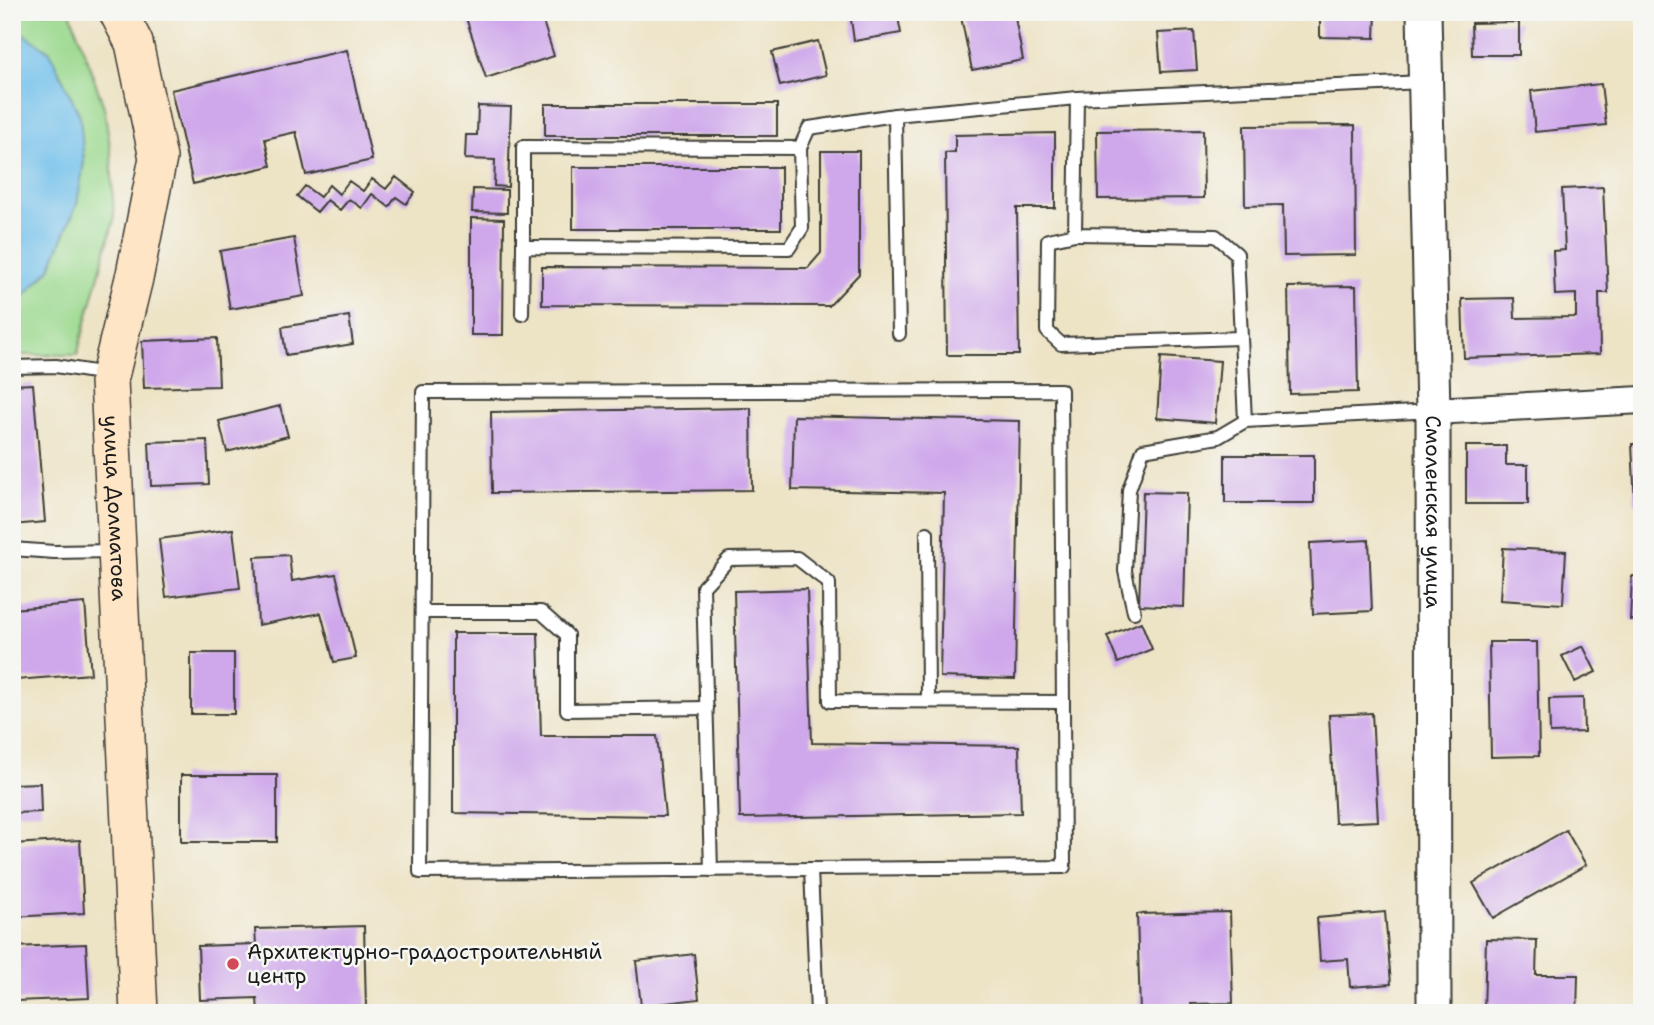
<svg xmlns="http://www.w3.org/2000/svg" width="1654" height="1025" font-family="'Shantell Sans',sans-serif">
<style>
.green{fill:#9bd98f;stroke:#5c7a56;stroke-width:2}
.water{fill:#70bfeb;stroke:#466e84;stroke-width:2}
.building{fill:#cfa8eb}
.lines{fill:none;stroke-linecap:round;stroke-linejoin:round}
.service-casing{stroke:#3b3a35;stroke-width:16}
.minor-casing{stroke:#3b3a35;stroke-width:30}
.tertiary-casing{stroke:#3b3a35;stroke-width:37}
.secondary-casing{stroke:#3b3a35;stroke-width:40}
.service{stroke:#fff;stroke-width:12}
.minor{stroke:#fff;stroke-width:26}
.tertiary{stroke:#fff;stroke-width:33}
.secondary{stroke:#fde5c5;stroke-width:37}
.poi-dot{fill:#d1495b;stroke:#f6f6f2;stroke-width:2.5}
.labels{text-anchor:middle;dominant-baseline:central;stroke-width:5;stroke-linejoin:round;paint-order:stroke}
.street-label{font-size:21px;fill:#1c1c1c;stroke:#f6f6f2}
.poi-label{font-size:21px;fill:#1c1c1c;stroke:#f6f6f2;text-anchor:start}
</style>
<rect width="100%" height="100%" fill="#f6f6f2"/>
<filter id="ink" filterUnits="userSpaceOnUse"><feTurbulence type="fractalNoise" baseFrequency=".0143" numOctaves="2"/><feDisplacementMap in="SourceGraphic" scale="14" xChannelSelector="R" yChannelSelector="G"/><feConvolveMatrix kernelMatrix="1 2 1 2 8 2 1 2 1" color-interpolation-filters="sRGB"/></filter>
<filter id="wash" filterUnits="userSpaceOnUse"><feTurbulence type="fractalNoise" baseFrequency=".00686" numOctaves="4" result="noise"/><feDisplacementMap in="SourceGraphic" scale="28" xChannelSelector="R" yChannelSelector="G"/><feGaussianBlur stdDeviation="1.57" result="paint"/><feColorMatrix in="noise" values="0 0 0 0 0 0 0 0 0 0 0 0 0 0 0 0 0 1.4 0 .05"/><feComposite in="paint" operator="in"/></filter>
<g filter="url(#wash)">
<rect width="100%" height="100%" fill="#ede3c5"/>
<path class="green" d="M12 12H70L104 107 111 153 114 220 77 355H12Z"/>
<path class="water" d="M12 34H24L50 52 80 116 84 162 77 204 50 269 18 302 12 303Z"/>
<g id="blocks">
<g class="building">
<path d="M464 12H540L554 56 486 78Z"/>
<path d="M850 12H897L901 33 854 41Z"/>
<path d="M960 12H1014L1023 60 972 70Z"/>
<path d="M1320 12H1376L1375 38 1320 37Z"/>
<path d="M1519 22V55H1472L1471 23Z"/>
<path d="M1194 31 1197 70 1161 72 1158 33Z"/>
<path d="M818 41 826 75 780 86 772 52Z"/>
<path d="M347 50 372 160 306 175 296 132 265 139 271 166 193 184 171 90Z"/>
<path d="M1601 84 1606 125 1535 132 1531 91Z"/>
<rect x="545" y="104" width="232" height="32"/>
<path d="M478 106 511 107 508 187 494 186 495 160 465 159 466 135H477Z"/>
<path d="M1355 125 1356 255 1284 256 1283 205 1245 206 1244 126Z"/>
<path d="M1203 130 1204 198 1098 199 1097 131Z"/>
<path d="M1055 133V208H1017L1019 355H947L945 153 955 152V135Z"/>
<path d="M821 151H859V274L829 306 542 305V267L808 268 821 253Z"/>
<rect x="573" y="167" width="208" height="62"/>
<path d="M396 177 415 192 406 204 396 197 389 207 372 194 362 208 349 199 340 210 327 200 317 212 297 196 305 186 320 197 329 185 339 194 349 181 363 191 372 179 386 189Z"/>
<path d="M1603 187 1608 293H1599L1600 354 1464 358 1462 299 1514 298 1515 318 1576 317V294L1555 295 1553 251 1565 250 1562 189Z"/>
<path d="M473 189 507 190V213L472 212Z"/>
<path d="M471 218 504 219 503 335H471Z"/>
<path d="M294 238 304 296 230 309 220 251Z"/>
<path d="M1356 286 1358 392 1290 394 1288 287Z"/>
<path d="M349 316 353 344 286 355 282 327Z"/>
<path d="M217 338 219 386 144 388 142 341Z"/>
<path d="M1161 357 1220 361 1215 423 1157 418Z"/>
<path d="M33 384 45 522 12 525V385Z"/>
<path d="M280 406 288 436 227 452 219 421Z"/>
<path d="M751 408 752 490 492 493 491 412Z"/>
<path d="M794 416 1020 421 1015 679 940 677 944 493 792 490Z"/>
<path d="M207 440 209 484 151 486 149 442Z"/>
<path d="M1632 444H1642V504H1635Z"/>
<path d="M1466 446H1506V465H1528V504H1466Z"/>
<rect x="1225" y="455" width="89" height="48"/>
<path d="M1143 492 1187 493 1184 607 1139 605Z"/>
<path d="M233 529 240 588 166 597 159 539Z"/>
<path d="M1369 540 1372 611 1313 614 1310 543Z"/>
<path d="M1503 548 1566 551 1563 604 1500 600Z"/>
<path d="M289 555 292 581 336 574 356 658 334 662 321 613 258 625 255 557Z"/>
<path d="M1632 576 1642 577V621L1630 620Z"/>
<path d="M807 589 812 743 1019 746 1021 813 740 818 734 591Z"/>
<path d="M85 603 91 674 16 680 12 609Z"/>
<path d="M1141 622 1152 649 1118 663 1107 636Z"/>
<path d="M453 633H538L541 736H657L665 816 453 813Z"/>
<path d="M1489 642H1537L1539 756 1491 757Z"/>
<path d="M1583 646 1596 672 1575 682 1562 656Z"/>
<rect x="191" y="653" width="43" height="61"/>
<path d="M1583 698 1584 732 1550 733 1549 699Z"/>
<path d="M1372 713 1378 821 1335 823 1329 715Z"/>
<rect x="181" y="775" width="96" height="67"/>
<path d="M40 783 41 812 12 813V784Z"/>
<path d="M1566 830 1586 865 1493 918 1473 883Z"/>
<path d="M80 840 84 913 12 917V844Z"/>
<path d="M1230 912 1233 1003 1191 1004 1192 1013H1140L1137 914Z"/>
<path d="M1385 912 1391 984 1350 987 1348 959 1320 961 1317 918Z"/>
<path d="M364 926 366 1008 258 1012 257 998 200 1000 198 946 256 944 255 929Z"/>
<path d="M1486 939 1537 940 1536 975H1578L1577 1013H1484Z"/>
<path d="M86 944 89 998 16 1001 13 947Z"/>
<path d="M694 954 699 999 641 1006 636 961Z"/>
</g>
</g>
</g>
<g filter="url(#ink)">
<use href="#blocks" fill-opacity="0" stroke="#3b3a35" stroke-width="2"/>
<g class="lines">
<g class="service-casing">
<g id="service">
<path d="M1077 98 1075 234 1216 236 1237 254 1245 421 1433 411"/>
<path d="M1075 234 1048 240 1047 331 1061 344 1240 338"/>
<path d="M523 247V147L800 148"/>
<path d="M522 314 523 247 789 248 802 228 800 148 809 128 895 115"/>
<path d="M899 334 895 115 1077 98 1423 82"/>
<path d="M12 367 56 366 106 374"/>
<path d="M1061 390 1064 867 420 872 423 392Z"/>
<path d="M927 533 928 701"/>
<path d="M12 549 54 552 113 551"/>
<path d="M422 612H541L567 635V710L707 708"/>
<path d="M1134 612 1125 571 1129 490 1143 450 1218 437 1245 421"/>
<path d="M811 869 817 1013"/>
<path d="M711 870 703 587 729 559 797 558 829 583 830 701 1063 702"/>
</g>
</g>
<g class="minor-casing">
<path id="minor" d="M1433 411 1642 400"/>
</g>
<g class="tertiary-casing">
<g id="tertiary">
<path id="s1" d="M1424 12 1433 411 1434 1013"/>
</g>
</g>
<g class="secondary-casing">
<g id="secondary">
<path id="s2" d="M118 12 134 43 158 158 135 274 109 380 139 1013"/>
</g>
</g>
<use href="#service" class="service"/>
<use href="#minor" class="minor"/>
<use href="#tertiary" class="tertiary"/>
<use href="#secondary" class="secondary"/>
</g>
</g>
<circle class="poi-dot" cx="233" cy="964" r="7"/>
<g class="labels">
<g class="street-label">
<text stroke="none"><textPath href="#s2" startOffset="508">улица Долматова</textPath></text>
<text stroke="none"><textPath href="#s1" startOffset="500">Смоленская улица</textPath></text>
</g>
<g class="poi-label">
<text x="247" y="952">Архитектурно-градостроительный<tspan x="247" dy="24">центр</tspan></text>
</g>
</g>
<rect width="1654" height="1025" fill="none" stroke="#f6f6f2" stroke-width="42"/>
</svg>
